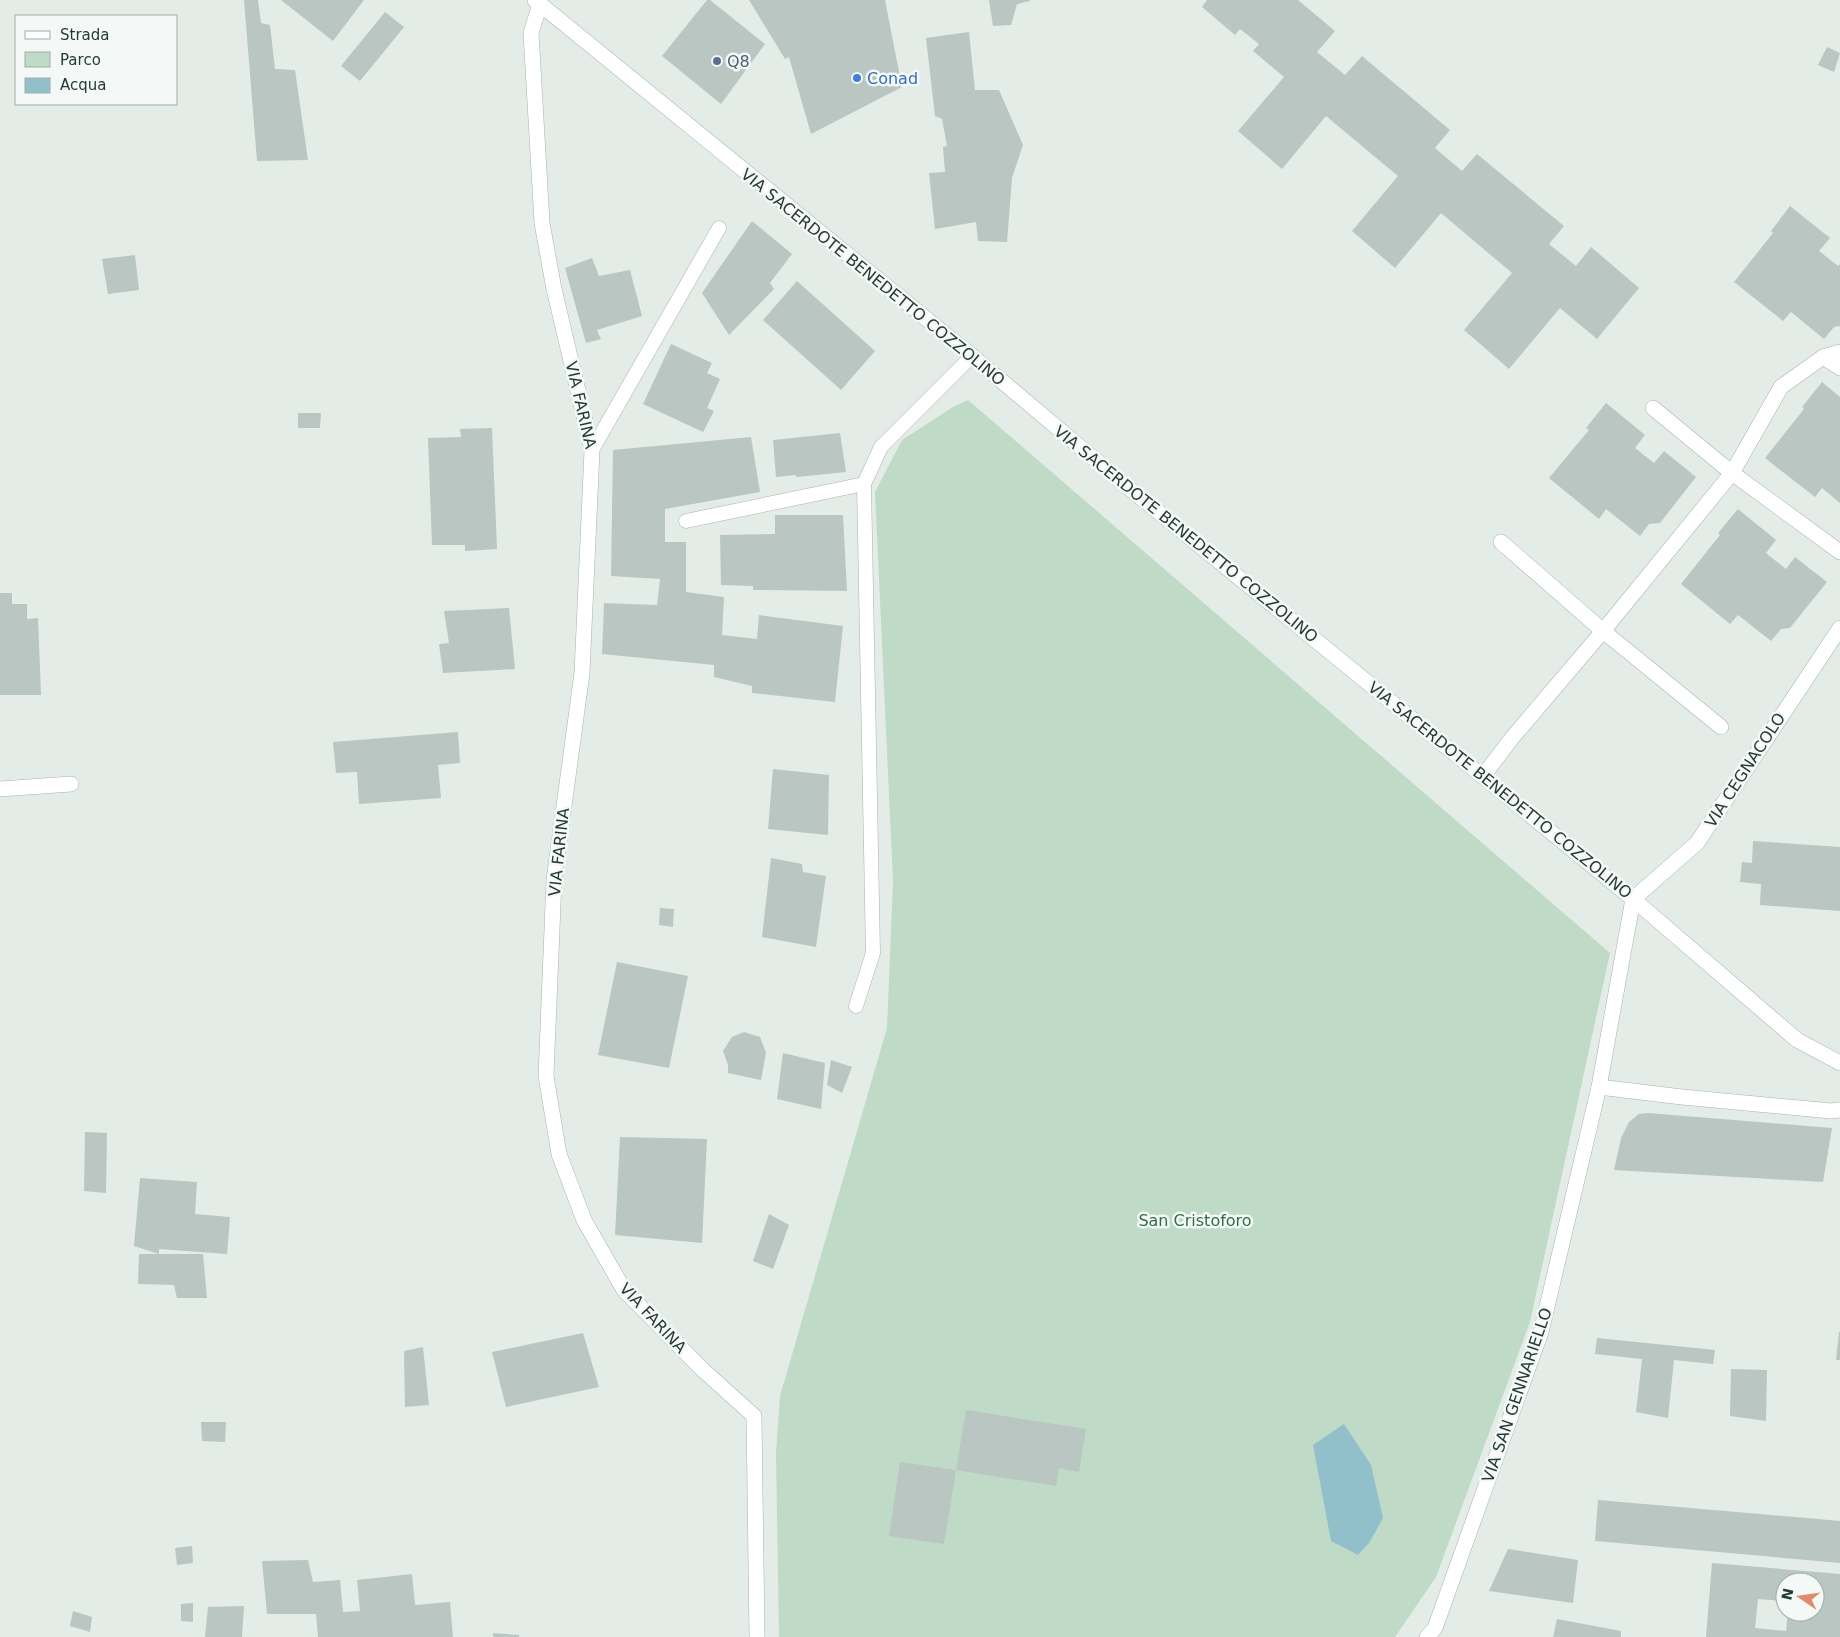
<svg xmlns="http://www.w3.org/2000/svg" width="1840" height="1637" font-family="'DejaVu Sans',sans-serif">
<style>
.green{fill:#bfdac7}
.water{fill:#92c0ca}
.building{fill:#b9c6c1;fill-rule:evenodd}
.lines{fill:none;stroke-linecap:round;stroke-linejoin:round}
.lane-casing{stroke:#a7b3af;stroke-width:15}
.street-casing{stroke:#a7b3af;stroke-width:16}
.secondary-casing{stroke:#a3b6b0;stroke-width:16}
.lane{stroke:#fff;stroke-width:14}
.street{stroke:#fff;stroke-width:15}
.secondary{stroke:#fff;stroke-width:15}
.service-dot{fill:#5c6f8a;stroke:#f4f8f6;stroke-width:2}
.shop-dot{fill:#3f7fe0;stroke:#f4f8f6;stroke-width:2}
.labels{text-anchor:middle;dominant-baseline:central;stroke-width:5;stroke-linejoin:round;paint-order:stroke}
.service-label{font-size:16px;fill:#4e5e75;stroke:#f4f8f6;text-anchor:start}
.shop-label{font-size:16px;fill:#366cbe;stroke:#f4f8f6;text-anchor:start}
.street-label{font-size:16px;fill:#253b36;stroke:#f4f8f6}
.park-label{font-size:16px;fill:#346d4b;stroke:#f4f8f6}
</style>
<rect width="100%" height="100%" fill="#e4ece8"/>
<path class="green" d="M968 400 1610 953 1530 1322 1436 1577 1395 1637H779L776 1453 780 1396 887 1028 893 881 875 492 902 440 953 407Z"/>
<path class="water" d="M1344 1424 1371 1465 1383 1518 1369 1543 1358 1555 1331 1541 1313 1445Z"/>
<g class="building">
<path d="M244 0H258L261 23 270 25 275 69 295 70 308 160 257 161Z"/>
<path d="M281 0H364L333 41Z"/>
<path d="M707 0H710L765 44 721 104 662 56Z"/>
<path d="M749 0H885L902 87 811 134 789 57 785 59Z"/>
<path d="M989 0H1030V1L1017 4 1011 25 993 26Z"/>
<path d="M1207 0H1298L1335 31 1317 52 1345 75 1362 56 1450 130 1435 148 1462 171 1477 154 1564 226 1549 244 1576 266 1591 247 1639 288 1597 339 1560 308 1509 369 1464 330 1512 273 1441 213 1395 268 1352 231 1398 176 1326 116 1282 169 1238 131 1284 77 1253 51 1259 44 1240 29 1235 35 1202 7Z"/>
<path d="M385 12 404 27 360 81 341 66Z"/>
<path d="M969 32 975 90H999L1023 145 1012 178 1007 242 978 241 976 222 935 229 929 173 945 172 943 147 947 146 942 119 935 116 926 38Z"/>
<path d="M1827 47 1840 53 1834 72 1818 65Z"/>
<path d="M1790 206 1830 238 1819 251 1838 266 1840 264V326L1834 327 1824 339 1791 312 1783 321 1734 282 1773 233 1771 231Z"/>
<path d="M752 221 792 254 770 283 774 289 729 335 702 293Z"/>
<path d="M135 255 139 290 108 294 102 259Z"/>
<path d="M592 258 599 276 630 270 642 316 597 330 601 339 586 343 565 268Z"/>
<path d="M797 281 875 351 841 390 763 320Z"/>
<path d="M671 344 712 363 707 373 720 379 707 408 714 411 703 432 643 404Z"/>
<path d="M1822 382 1840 397V503L1822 488 1815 497 1765 458 1804 409 1802 407Z"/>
<path d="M1606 403 1645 435 1635 448 1654 463 1664 451 1696 477 1660 523 1649 524 1640 536 1606 509 1599 519 1549 478 1589 430 1586 428Z"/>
<path d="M298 413H321L320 428H298Z"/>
<path d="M492 428 497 549 465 551V545H432L428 438 461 437 460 429Z"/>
<path d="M840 433 846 472 797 477 795 475 776 477 773 440Z"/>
<path d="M751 437 760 492 665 509V542H686V592L724 597 722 635 757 639 759 615 843 626 835 702 752 693V686L714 677V665L602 654 604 603 657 605 660 579 611 576 613 450Z"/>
<path d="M1738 509 1776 540 1766 553 1786 569 1795 557 1827 582 1790 628 1781 629 1771 641 1738 615 1730 624 1681 584 1720 535 1718 533Z"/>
<path d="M775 515H843L847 591 753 590V586L721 585 720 535 775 534Z"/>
<path d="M0 593H12V604H27V619L38 618 41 695H0Z"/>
<path d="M509 608 515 669 443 673 439 644 449 643 444 611Z"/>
<path d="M458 732 460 763 438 765 441 798 359 804 357 772 336 773 333 742Z"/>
<path d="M773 769 829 775 828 835 768 829Z"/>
<path d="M1753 841 1840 847V911L1760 905 1761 884 1740 882 1742 862 1752 863Z"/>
<path d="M771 858 802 864 803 872 826 876 816 947 762 937Z"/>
<path d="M660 908 674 909 673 927 659 925Z"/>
<path d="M617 962 688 976 669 1068 598 1055Z"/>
<path d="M744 1032 760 1037 766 1053 761 1080 728 1073V1065L723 1051 732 1037Z"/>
<path d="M783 1053 825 1063 821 1109 777 1099Z"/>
<path d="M831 1060 852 1067 842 1093 827 1085Z"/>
<path d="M1648 1113 1832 1128 1823 1182 1614 1170 1621 1138 1629 1122 1639 1114Z"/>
<path d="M85 1132 107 1133 106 1193 84 1191Z"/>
<path d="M620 1137 707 1139 702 1243 615 1235Z"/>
<path d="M140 1178 197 1182 195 1214 230 1217 227 1254 159 1249V1254H203L207 1298H177L174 1285 138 1284 139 1254H159L134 1246Z"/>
<path d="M769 1214 789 1225 773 1269 753 1261Z"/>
<path d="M1839 1332H1840V1360H1836Z"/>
<path d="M583 1333 599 1387 506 1407 492 1352Z"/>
<path d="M1597 1338 1715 1350 1713 1364 1674 1360 1668 1418 1636 1412 1642 1359 1595 1354Z"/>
<path d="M423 1347 429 1405 405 1407 404 1351Z"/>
<path d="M1731 1369 1767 1370 1766 1421 1730 1416Z"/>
<path d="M966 1410 1086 1429 1079 1472 1059 1468 1056 1486 956 1470Z"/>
<path d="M201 1422H226L225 1442 202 1441Z"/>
<path d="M900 1462 956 1470 944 1544 889 1536Z"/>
<path d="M1598 1500 1840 1521V1563L1595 1541Z"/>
<path d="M192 1546 193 1563 177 1565 175 1548Z"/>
<path d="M1508 1549 1578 1560 1573 1603 1489 1591Z"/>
<path d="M308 1560 313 1582 340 1580 343 1612 360 1611 357 1580 412 1574 415 1605 450 1602 453 1637H318L316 1614H267L262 1561Z"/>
<path d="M1712 1563 1840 1574V1637H1706ZM1785 1582H1815V1612H1788L1786 1631 1755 1628 1758 1599 1785 1601Z"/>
<path d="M193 1603V1622L181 1621V1604Z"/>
<path d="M244 1606 242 1637H205L208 1607Z"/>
<path d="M73 1611 92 1617 90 1632 70 1626Z"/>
<path d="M1557 1619 1621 1631V1637H1553Z"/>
<path d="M493 1633 519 1635V1637H493Z"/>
</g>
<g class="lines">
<g class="lane-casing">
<g id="lane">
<path d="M592 450 719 228"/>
<path d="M686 521 864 484"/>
<path d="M856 1006 873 953 864 484 881 447 972 356"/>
</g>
</g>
<g class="street-casing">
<g id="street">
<path d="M539 0 540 4 531 33 542 223 554 289 592 450 582 673 554 880 546 1076 559 1154 584 1220 624 1290 703 1370 754 1416 757 1637"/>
<path d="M1823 357 1840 368"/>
<path d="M1653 408 1732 473 1840 552"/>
<path d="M1501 542 1603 631 1721 727"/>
<path d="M1483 776 1512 738 1603 631 1732 473 1781 387 1823 357 1840 352"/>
<path d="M0 789 71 784"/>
<path d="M1599 1087 1682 1097 1831 1111 1840 1110"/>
<path d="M1427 1637 1435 1628 1541 1332 1599 1087 1633 899 1697 843 1840 628"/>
</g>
</g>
<g class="secondary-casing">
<path id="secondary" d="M535 0 972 356 1118 479 1633 899 1797 1040 1840 1063"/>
</g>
<use href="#lane" class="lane"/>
<use href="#street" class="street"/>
<use href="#secondary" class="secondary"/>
</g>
<circle class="service-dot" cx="717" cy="61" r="5"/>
<circle class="shop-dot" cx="857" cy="78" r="5"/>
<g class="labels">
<g class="service-label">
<text x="727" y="61">Q8</text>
</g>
<g class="shop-label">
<text x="867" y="78">Conad</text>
</g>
<g class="street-label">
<text transform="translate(873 277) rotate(39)">VIA SACERDOTE BENEDETTO COZZOLINO</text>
<text transform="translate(581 405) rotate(77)">VIA FARINA</text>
<text transform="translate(1186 534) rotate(39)">VIA SACERDOTE BENEDETTO COZZOLINO</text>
<text transform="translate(1745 770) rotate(-57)">VIA CEGNACOLO</text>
<text transform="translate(1500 790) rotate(39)">VIA SACERDOTE BENEDETTO COZZOLINO</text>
<text transform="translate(559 852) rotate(-84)">VIA FARINA</text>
<text transform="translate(653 1318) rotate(47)">VIA FARINA</text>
<text transform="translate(1517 1395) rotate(-71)">VIA SAN GENNARIELLO</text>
</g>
<g class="park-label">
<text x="1195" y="1220">San Cristoforo</text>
</g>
</g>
<rect x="15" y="15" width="162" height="90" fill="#f4f8f6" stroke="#a1aca9"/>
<rect x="25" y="31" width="25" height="8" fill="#ffffff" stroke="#a1aca9"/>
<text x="60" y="40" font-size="15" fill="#253b36">Strada</text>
<rect x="25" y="52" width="25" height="15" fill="#bfdac7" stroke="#a1aca9"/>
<text x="60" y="65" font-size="15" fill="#253b36">Parco</text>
<rect x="25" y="78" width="25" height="15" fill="#92c0ca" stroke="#a1aca9"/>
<text x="60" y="90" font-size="15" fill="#253b36">Acqua</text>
<g transform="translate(1800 1597) rotate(283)"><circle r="24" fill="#f4f8f6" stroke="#a1aca9"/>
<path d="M0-4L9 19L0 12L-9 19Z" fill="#e28b6c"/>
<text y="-8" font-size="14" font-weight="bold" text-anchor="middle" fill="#253b36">N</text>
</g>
</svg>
